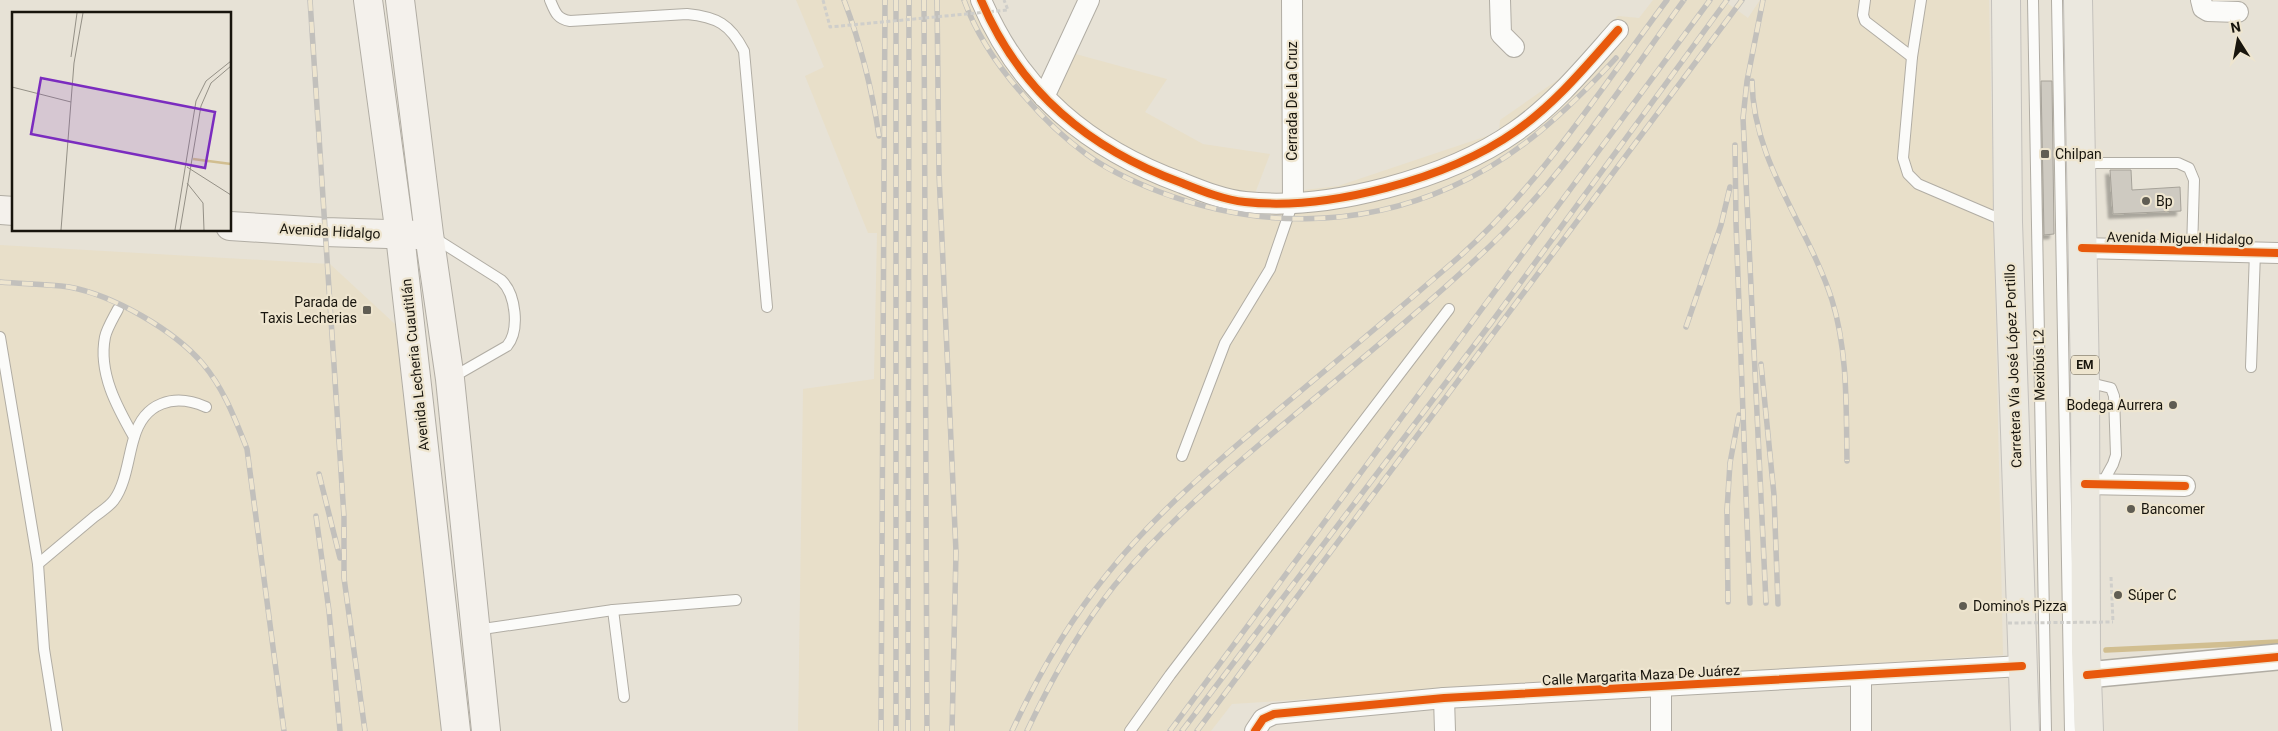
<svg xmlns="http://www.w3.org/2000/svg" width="2278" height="731" font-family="Roboto,sans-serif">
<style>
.built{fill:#e8dfc9}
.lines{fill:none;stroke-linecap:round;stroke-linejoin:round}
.stream{stroke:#d1be90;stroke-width:5.5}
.building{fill:#cecac1;stroke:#a6a299;filter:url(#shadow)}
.service-casing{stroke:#b1ada4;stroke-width:12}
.minor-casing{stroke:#b1ada4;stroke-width:22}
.tertiary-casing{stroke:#b1ada4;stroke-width:28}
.secondary-casing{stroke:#b1ada4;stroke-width:30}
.primary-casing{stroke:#c4c1bc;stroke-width:30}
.path{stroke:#cfceca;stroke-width:3;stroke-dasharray:4 2.5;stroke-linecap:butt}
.service{stroke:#fbfbf9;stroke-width:10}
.minor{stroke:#fbfbf9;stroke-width:20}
.tertiary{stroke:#fbfbf9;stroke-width:25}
.secondary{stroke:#f4f1ec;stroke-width:28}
.primary{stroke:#ebe8df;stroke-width:28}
.rail-casing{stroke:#c2c0bc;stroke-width:5.5}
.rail{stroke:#eee5cf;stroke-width:4;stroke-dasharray:11;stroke-linecap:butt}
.path-bridge{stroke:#cfceca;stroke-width:3;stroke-dasharray:4 2.5;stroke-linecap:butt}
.cycleway-casing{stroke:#eee5cf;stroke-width:11}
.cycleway{stroke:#e8590c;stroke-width:8}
.poi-dot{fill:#605d53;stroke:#eee5cf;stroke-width:2}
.labels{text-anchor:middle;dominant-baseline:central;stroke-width:4.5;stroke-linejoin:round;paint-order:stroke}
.shield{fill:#eee5cf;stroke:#585347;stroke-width:1}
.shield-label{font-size:12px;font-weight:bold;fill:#18150d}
.street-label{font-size:14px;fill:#18150d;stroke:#eee5cf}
.poi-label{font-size:14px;fill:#18150d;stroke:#eee5cf;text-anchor:start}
.inset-river{fill:none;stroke:#d1be90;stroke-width:2.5}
.inset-road{fill:none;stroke:#949086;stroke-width:1}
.view{fill:#7b2cbf;fill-opacity:0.15;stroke:#7b2cbf;stroke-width:2.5}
.inset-edge{fill:none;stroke:#18150d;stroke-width:2.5}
</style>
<defs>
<filter id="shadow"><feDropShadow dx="-4.5" dy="4.5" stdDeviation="1" flood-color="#0004"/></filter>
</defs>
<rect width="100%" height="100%" fill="#e7e2d6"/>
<g class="built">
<path d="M796 0H992L1030 74 1053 92 1072 53 1167 79 1145 112 1203 144 1270 154 1254 196 1338 186 1499 132 1500 120 1566 74 1618 16 1639 18 1653 0H1723L1748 18 1760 0H1989L2003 655 1232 704 1211 731H798L803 389 874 379 877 233H868L805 76 824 67Z"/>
<path d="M0 245 330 264 396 325 444 731H0Z"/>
</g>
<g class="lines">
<path class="stream" d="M2106 650 2278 642"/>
</g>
<g class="building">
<path d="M2041 81H2052L2054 234 2044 235Z"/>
<path d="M2110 170H2131L2132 190 2180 187 2181 211 2113 214Z"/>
</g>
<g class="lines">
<g class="service-casing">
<g id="service">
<path d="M550 0C555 12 557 19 570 21L687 14C717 17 730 24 744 51L767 307"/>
<path d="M1865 0 1863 15 1865 21 1912 57"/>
<path d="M1921 0 1912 57 1903 158 1908 174 1918 184 2007 222"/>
<path d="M2033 0 2046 731"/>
<path d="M2057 0 2070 731"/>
<path d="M2081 163H2178L2189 168 2194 180 2192 251"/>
<path d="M433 237 501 280C516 294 520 330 507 346L453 377"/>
<path d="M118 309C114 317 107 328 105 337 98 373 117 407 134 437"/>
<path d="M0 337 38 564 44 649 57 731"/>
<path d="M2251 367 2255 252"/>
<path d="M2086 382 2111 388 2114 396 2116 455 2113 464 2102 484"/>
<path d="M1182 456 1225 343 1270 269 1293 202"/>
<path d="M38 564C56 549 75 533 94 517 100 512 109 507 114 500 126 484 128 457 134 438 144 402 174 393 206 407"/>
<path d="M613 610 624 697"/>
<path d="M476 630 613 610 736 600"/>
<path d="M1130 731 1170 675 1449 309"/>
</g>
</g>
<g class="minor-casing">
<g id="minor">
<path d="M981 0C1020 92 1089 149 1182 183 1202 191 1224 200 1245 202 1328 211 1448 179 1516 131 1556 103 1586 66 1618 30"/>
<path d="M1292 0 1293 202"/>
<path d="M1500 0 1501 34 1514 47"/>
<path d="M2201 0 2203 8 2208 11 2238 12"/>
<path d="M1044 97 1089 0"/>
<path d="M2082 248 2278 253"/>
<path d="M2085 484 2185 486"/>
<path d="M1861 675V731"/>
<path d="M1661 686V731"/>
<path d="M1444 698 1445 731"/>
<path d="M1255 731 1263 719 1274 714 1444 698 2022 666"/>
</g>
</g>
<g class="tertiary-casing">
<path id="tertiary" d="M2087 675 2278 657"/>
</g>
<g class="secondary-casing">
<g id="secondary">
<path d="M368 0 400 235 456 731"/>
<path d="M400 0 429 234 450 379 486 731"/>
<path d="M0 210 14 211"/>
<path d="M230 226 325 232 418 235"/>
</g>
</g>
<g class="primary-casing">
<g id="primary">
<path d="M2006 0 2008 222 2025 731"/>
<path d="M2078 0 2085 382 2086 652 2089 731"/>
</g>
</g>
<path class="path" d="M2111 577 2113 622"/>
<use href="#service" class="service"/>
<use href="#minor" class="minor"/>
<use href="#tertiary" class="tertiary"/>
<use href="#secondary" class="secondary"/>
<use href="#primary" class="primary"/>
<g class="rail-casing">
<g id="rail">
<path d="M310 0 344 517V578L365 731"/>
<path d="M844 0C861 45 872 89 879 136"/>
<path d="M896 0V731"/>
<path d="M924 0 927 731"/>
<path d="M937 0 939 173 956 552 952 731"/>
<path d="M964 0C977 36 1000 69 1025 97 1043 118 1064 138 1086 154 1109 171 1134 182 1160 192 1255 228 1357 229 1451 187 1517 158 1568 110 1616 58"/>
<path d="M1763 0 1747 81 1743 118 1766 603"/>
<path d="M1752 81C1753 163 1808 225 1832 300 1848 352 1846 407 1847 461"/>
<path d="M1735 145 1736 223 1750 603"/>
<path d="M0 282C23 284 46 284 69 287 113 295 174 330 203 364 224 389 235 419 247 449L284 731"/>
<path d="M1686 327 1721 225 1730 187"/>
<path d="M1761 364 1774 495 1778 604"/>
<path d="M319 474 340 558"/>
<path d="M316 516 329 611 340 731"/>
<path d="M1728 602 1727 510 1730 463 1739 415"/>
<path d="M881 731 885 0"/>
<path d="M908 731 909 0"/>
<path d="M1012 731C1038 675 1069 621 1108 573 1155 514 1213 465 1271 416 1334 363 1397 311 1459 257 1540 185 1602 87 1667 0"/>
<path d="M1027 731C1051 680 1079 630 1114 586 1157 533 1208 488 1260 444 1337 379 1417 315 1490 246 1565 174 1623 84 1684 0"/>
<path d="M1170 731 1710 0"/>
<path d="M1182 731 1491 323 1727 0"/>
<path d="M1197 731 1742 0"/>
</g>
</g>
<use href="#rail" class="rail"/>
<g class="path-bridge">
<path d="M823 0 830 27 1008 10 1004 0"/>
<path d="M2008 623 2113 622"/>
</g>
<g class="cycleway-casing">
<g id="cycleway">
<path d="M981 0C1020 92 1089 149 1182 183 1202 191 1224 200 1245 202 1328 211 1448 179 1516 131 1556 103 1586 66 1618 30"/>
<path d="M2082 248 2278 253"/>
<path d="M2085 484 2185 486"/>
<path d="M2087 675 2278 657"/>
<path d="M1255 731 1263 719 1274 714 1444 698 2022 666"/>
</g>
</g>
<use href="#cycleway" class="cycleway"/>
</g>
<g class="poi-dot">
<rect x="2040" y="149" width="10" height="10" rx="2.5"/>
<circle cx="2146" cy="201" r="5"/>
<rect x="362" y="305" width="10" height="10" rx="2.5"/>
<circle cx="2173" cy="405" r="5"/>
<circle cx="2131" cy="509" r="5"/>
<circle cx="2118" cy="595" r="5"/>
<circle cx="1963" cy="606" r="5"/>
</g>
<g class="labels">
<rect class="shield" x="2071" y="355.5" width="28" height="19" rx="4"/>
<g class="shield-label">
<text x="2085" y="365">EM</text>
</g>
<g class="street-label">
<text transform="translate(1292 101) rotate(-90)">Cerrada De La Cruz</text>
<text transform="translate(330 231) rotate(3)">Avenida Hidalgo</text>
<text transform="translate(2180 238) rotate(1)">Avenida Miguel Hidalgo</text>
<text transform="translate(415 365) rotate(-96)">Avenida Lecheria Cuautitlán</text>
<text transform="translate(2039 365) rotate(-91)">Mexibús L2</text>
<text transform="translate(2013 366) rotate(-92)">Carretera Vía José López Portillo</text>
<text transform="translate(1641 675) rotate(-3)">Calle Margarita Maza De Juárez</text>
</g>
<g class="poi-label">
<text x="2055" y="154">Chilpan</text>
<text x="2156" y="201">Bp</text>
<text x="357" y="302" text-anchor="end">Parada de<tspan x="357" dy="16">Taxis Lecherias</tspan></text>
<text x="2163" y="405" text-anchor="end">Bodega Aurrera</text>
<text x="2141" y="509">Bancomer</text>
<text x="2128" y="595">Súper C</text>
<text x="1973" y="606">Domino's Pizza</text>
</g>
</g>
<g transform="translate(12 12)">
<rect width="219" height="219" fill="#e7e2d6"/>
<path class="inset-river" d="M181 147 219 152"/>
<path class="inset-road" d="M59 45 65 1M0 75 59 90M175 155 219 183M175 171 191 191 192 218M49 218 62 51 71 1M163 218 184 89 194 69 219 49M168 218 189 94 199 71 219 54"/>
<path class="view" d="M29 66 203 100 193 156 19 122Z"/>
<rect width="219" height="219" class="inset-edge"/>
</g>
<g transform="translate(2238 40) rotate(349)" stroke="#eee5cf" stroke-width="4" paint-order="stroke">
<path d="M0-4L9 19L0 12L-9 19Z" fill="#18150d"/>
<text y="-8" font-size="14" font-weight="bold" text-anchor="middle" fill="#18150d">N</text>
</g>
</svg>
